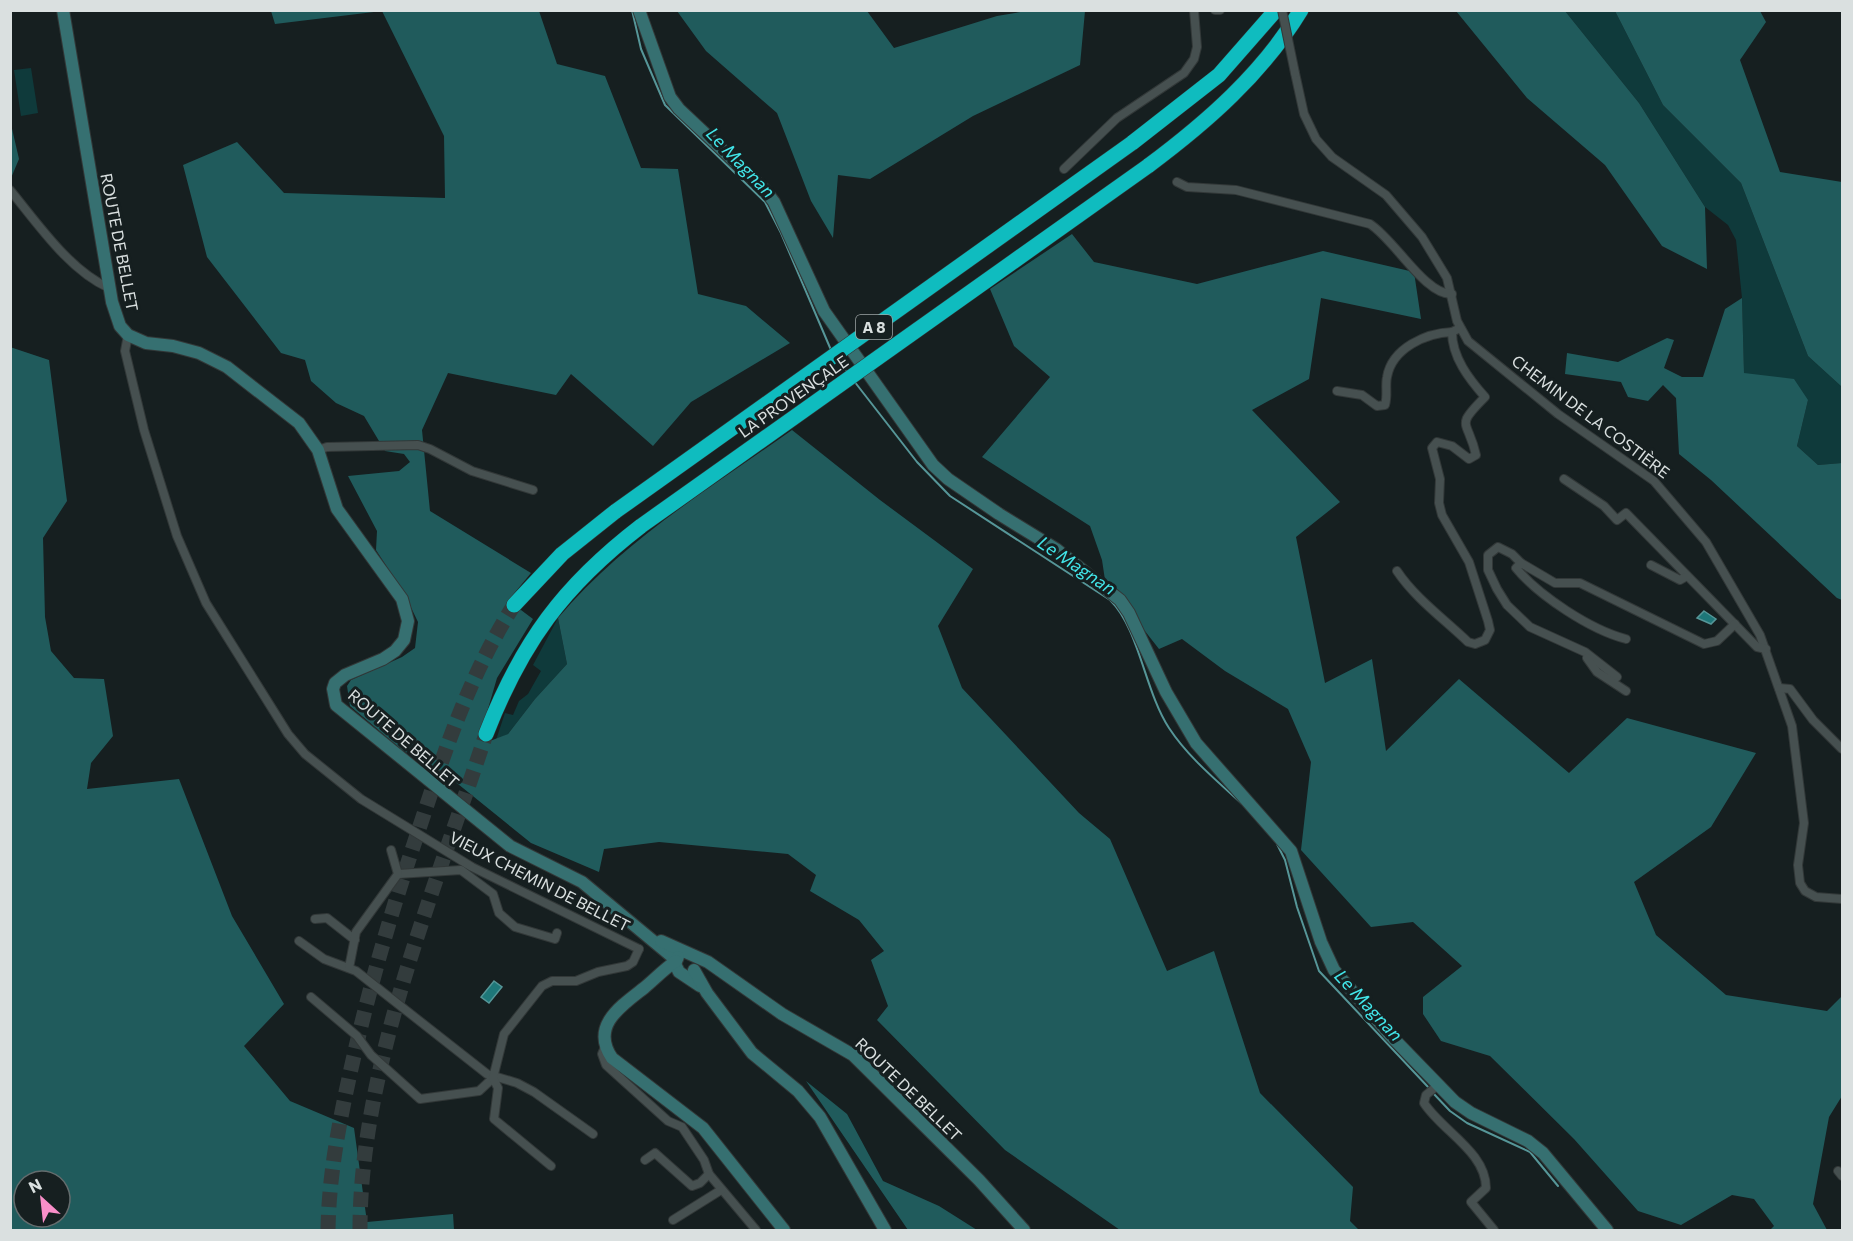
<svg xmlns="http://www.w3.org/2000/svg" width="1853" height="1241" font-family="Commissioner,sans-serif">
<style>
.green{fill:#0f3a3b}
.forest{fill:#205b5c;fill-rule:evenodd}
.water{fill:#1e7779;stroke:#569698;stroke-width:1.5}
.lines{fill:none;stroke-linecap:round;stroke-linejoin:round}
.stream{stroke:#569698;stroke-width:2}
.highway-tunnel{stroke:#333c3d;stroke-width:15;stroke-dasharray:15 8;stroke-linecap:butt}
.street-casing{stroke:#323838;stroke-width:10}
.secondary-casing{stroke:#323838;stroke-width:14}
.highway-casing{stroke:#323838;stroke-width:16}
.street{stroke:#465050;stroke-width:8}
.secondary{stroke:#367071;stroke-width:12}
.highway{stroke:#0fbcbf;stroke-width:15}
.street-bridge-casing{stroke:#323838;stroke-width:10;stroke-linecap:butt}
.highway-bridge-casing{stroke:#323838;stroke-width:16;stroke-linecap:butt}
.street-bridge{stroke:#465050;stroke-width:8}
.highway-bridge{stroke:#0fbcbf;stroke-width:15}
.labels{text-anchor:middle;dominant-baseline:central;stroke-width:6;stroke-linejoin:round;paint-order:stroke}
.shield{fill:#161f20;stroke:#9fa6a6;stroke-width:1.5}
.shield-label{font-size:15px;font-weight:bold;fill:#dae0e0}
.street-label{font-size:16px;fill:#dae0e0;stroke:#161f20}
.water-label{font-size:18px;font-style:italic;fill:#42e5e9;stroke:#161f20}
</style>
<rect width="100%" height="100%" fill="#161f20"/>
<g class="green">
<path d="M1565 11H1615L1663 105 1741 183 1808 356 1842 387V463L1818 465 1797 446 1808 400 1744 374 1742 298 1736 240 1728 225 1705 207 1639 103Z"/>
<path d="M31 68 38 113 21 116 14 70Z"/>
<path d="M558 618 567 664 535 699 508 734 496 740 505 713 513 715 519 701 528 694 541 671 533 665Z"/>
</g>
<g class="forest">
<path d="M271 11H539L557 64 605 76 641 168 678 169 698 294 746 306 790 343 691 402 653 446 571 374 556 395 448 373 422 430 430 511 531 573 507 602 515 611 521 610 533 619 497 678 480 736 490 741 508 734 535 699 567 664 558 618C623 541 710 488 792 430L880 500 973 569 938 626 962 688 1079 813 1110 839 1167 971 1214 951 1260 1093 1353 1187 1350 1221 1359 1230H1120L1005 1150 877 1020 888 1006 871 960 884 951 859 920 810 891 816 875 788 854 659 842 604 849 599 872 531 843 458 784 401 749 350 706 347 686 351 680 402 657 415 648 418 622 405 595 376 550 377 531 348 476 399 471 410 462 404 454 385 451 364 416 336 403 311 381 305 360 281 353 207 257 183 165 237 142 284 193 445 198 444 136 382 11 275 24Z"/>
<path d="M677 11H867L894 48 997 16 1026 11H1085L1080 65 973 116 870 179 838 175 833 238 811 201 777 113 706 51Z"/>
<path d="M1456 11H1565L1639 103 1705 207 1707 269 1662 246 1605 165 1527 98Z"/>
<path d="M1615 11H1760L1766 22 1740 60 1780 172 1842 182V387L1808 356 1741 183 1663 105Z"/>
<path d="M10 120 19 159 11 178H10Z"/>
<path d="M1072 234 1094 262 1197 284 1323 251 1414 272 1421 319 1321 298 1309 379 1252 410 1340 502 1296 537 1325 683 1372 659 1386 751 1459 679 1569 773 1627 718 1756 753 1711 827 1634 882 1656 935 1726 995 1827 1011 1842 996V1096L1829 1117 1813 1204 1827 1230H1770L1774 1226 1754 1199 1732 1195 1681 1225 1638 1211 1574 1139 1490 1056 1441 1041 1423 1014V997L1462 966 1413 922 1371 927 1301 850 1311 762 1288 709 1225 671 1182 639 1159 649 1105 580 1102 560 1090 526 982 457 1050 377 1014 346 990 289Z"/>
<path d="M1742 298 1744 373 1794 379 1808 400 1797 446 1818 465 1842 463V600L1837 598 1711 480 1679 454 1676 398 1663 385 1648 401 1628 397 1621 382 1565 374 1567 353 1618 362 1667 338 1674 340 1664 368 1682 377H1703L1725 309Z"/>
<path d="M10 347 49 360 67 501 43 538 45 617 51 651 74 678 104 679 113 736 91 763 87 789 179 779 232 916 284 1004 244 1046 290 1101 354 1128 367 1222 453 1214 454 1230H11ZM24 1181H60V1217H24Z"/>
<path d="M806 1081 847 1114 883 1181 939 1206 977 1230H908Z"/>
</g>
<g class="water">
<path d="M1704 611 1716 619 1711 624 1697 618Z"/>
<path d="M494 981 502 987 489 1003 481 997Z"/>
</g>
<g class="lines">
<g class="stream">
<path d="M632 10 641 49 665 105 765 202 781 233 831 350"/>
<path d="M838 359 847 372"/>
<path d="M854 381 917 462 950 496 1110 600C1139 628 1145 692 1169 728 1188 757 1216 780 1242 804"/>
<path d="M1277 844 1285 860 1297 907 1319 971 1429 1088"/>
<path d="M1432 1092 1450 1111 1467 1123 1530 1152 1558 1186"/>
</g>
<g class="highway-tunnel">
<path d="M328 1230C329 1168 342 1108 356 1047 372 979 391 913 413 847 441 763 466 680 514 605"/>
<path d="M360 1230C360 1067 435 890 486 734"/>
</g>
<g class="street-casing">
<g id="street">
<path d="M1215 10H1220"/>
<path d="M1295 73 1304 114 1316 139 1332 157 1386 195 1422 237 1447 278 1457 321 1468 341 1558 414 1654 481 1706 542 1760 635 1792 726 1804 823 1798 865 1800 883 1805 891 1816 897 1842 899"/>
<path d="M1064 169 1117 118 1184 73 1194 59 1197 47 1194 10"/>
<path d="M1177 182 1187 187 1236 190 1370 224C1395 240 1425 295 1452 294"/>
<path d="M10 190C38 224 69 270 109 288"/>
<path d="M128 335 125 351 144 430 177 536 206 603 288 734 305 754 361 799 472 867 639 949"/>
<path d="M1337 391 1362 395 1377 406 1385 405C1388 396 1385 386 1387 377 1392 348 1426 333 1452 332"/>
<path d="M318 450 327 447 418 445 430 449 472 471 533 490"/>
<path d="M1564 479 1604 506 1617 520 1626 513 1757 647 1766 649"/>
<path d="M1521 563 1512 554 1498 547 1488 555V570L1497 589 1507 605 1530 627 1585 652 1617 677"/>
<path d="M1651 565 1680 580 1687 576"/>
<path d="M1397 571C1415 598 1444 619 1468 642L1475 644 1485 640 1490 630 1488 621 1469 562 1442 515 1439 503 1440 479 1432 448 1437 442 1452 446 1469 459 1476 455C1468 419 1454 428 1485 397 1469 379 1452 357 1452 332L1460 328"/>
<path d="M1626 639C1591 630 1539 596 1516 568L1521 563 1555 583H1580L1704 644 1717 641 1735 624"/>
<path d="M1587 658 1597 672 1626 691"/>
<path d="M1779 688 1790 689 1813 720 1842 749"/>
<path d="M398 874 461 870 493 894 499 913 515 927 555 939 557 933"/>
<path d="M315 919 327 918 355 940"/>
<path d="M299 941 324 959 356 971 487 1074 517 1083 534 1092 593 1134"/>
<path d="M349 968 356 932 398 874 391 850"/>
<path d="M311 997 357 1036 371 1055 420 1099 479 1091 493 1078"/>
<path d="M605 1047 602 1054 606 1065 668 1121 682 1127 704 1160 709 1174 756 1230"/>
<path d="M1438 1085 1426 1095 1424 1103C1442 1131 1486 1152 1486 1188L1471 1202 1494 1230"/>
<path d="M645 1160 655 1153 692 1186 700 1183 709 1174"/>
<path d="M551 1166 494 1119 498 1088 493 1078 504 1034 542 986 552 981H576L598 972 627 966 633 962 639 949"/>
<path d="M1838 1171 1842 1176"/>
<path d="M673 1220 721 1190"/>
</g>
</g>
<g class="secondary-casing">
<g id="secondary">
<path d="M63 10 112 302 120 326 128 335 146 343 173 346 199 353 227 367 299 423 318 450 337 509 402 599 408 621 404 640 395 651 383 659 345 675 335 683 333 689 336 705 510 846 582 882 676 960"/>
<path d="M639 10 670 97 679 109 765 190 774 202 824 311 933 465 948 479 999 514 1056 549 1120 600 1129 613 1166 692 1196 743 1291 851 1321 942 1334 970 1390 1035 1455 1102 1471 1113 1528 1141 1543 1153 1607 1230"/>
<path d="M661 941 708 962 782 1014 853 1055 979 1180 1024 1230"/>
<path d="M678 957 675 964 679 972 700 986"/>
<path d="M676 961C664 969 655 979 644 988 621 1006 590 1026 612 1058L703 1128 784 1230"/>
<path d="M694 970 707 993 752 1053 798 1091 820 1117 885 1230"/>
</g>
</g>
<g class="highway-casing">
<g id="highway">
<path d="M1132 143 1219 75 1276 10"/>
<path d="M1148 166C1207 122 1262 74 1301 10"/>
<path d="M514 605 562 554 616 511"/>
<path d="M486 734C522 642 563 586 641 526"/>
</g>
</g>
<use href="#street" class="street"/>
<use href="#secondary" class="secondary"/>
<use href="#highway" class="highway"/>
<g class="street-bridge-casing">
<path id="street-bridge" d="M1282 10 1295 73"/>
</g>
<g class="highway-bridge-casing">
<g id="highway-bridge">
<path d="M616 511 1132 143"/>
<path d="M641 526 1148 166"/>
</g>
</g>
<use href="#street-bridge" class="street-bridge"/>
<use href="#highway-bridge" class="highway-bridge"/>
</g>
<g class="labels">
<rect class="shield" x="856" y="315" width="36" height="24" rx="4.5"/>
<g class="shield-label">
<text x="874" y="327">A 8</text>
</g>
<g class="street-label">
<text transform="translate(120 242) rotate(79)">ROUTE DE BELLET</text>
<text transform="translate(793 396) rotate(-35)">LA PROVENÇALE</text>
<text transform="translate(1591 416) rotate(37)">CHEMIN DE LA COSTIÈRE</text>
<text transform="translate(404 738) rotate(41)">ROUTE DE BELLET</text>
<text transform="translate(540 881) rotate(27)">VIEUX CHEMIN DE BELLET</text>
<text transform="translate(909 1089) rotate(44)">ROUTE DE BELLET</text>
</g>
<g class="water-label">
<text transform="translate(741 162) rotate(46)">Le Magnan</text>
<text transform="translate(1077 565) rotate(34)">Le Magnan</text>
<text transform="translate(1369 1005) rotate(47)">Le Magnan</text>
</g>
</g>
<rect width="1853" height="1241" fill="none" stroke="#dae0e0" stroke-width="24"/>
<g transform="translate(42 1199) rotate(333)"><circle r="28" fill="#161f20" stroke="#646c6d" stroke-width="1.5"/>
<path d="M0-4.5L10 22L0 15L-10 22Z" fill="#f98fc9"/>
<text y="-9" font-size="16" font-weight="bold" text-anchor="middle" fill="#dae0e0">N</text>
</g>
</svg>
